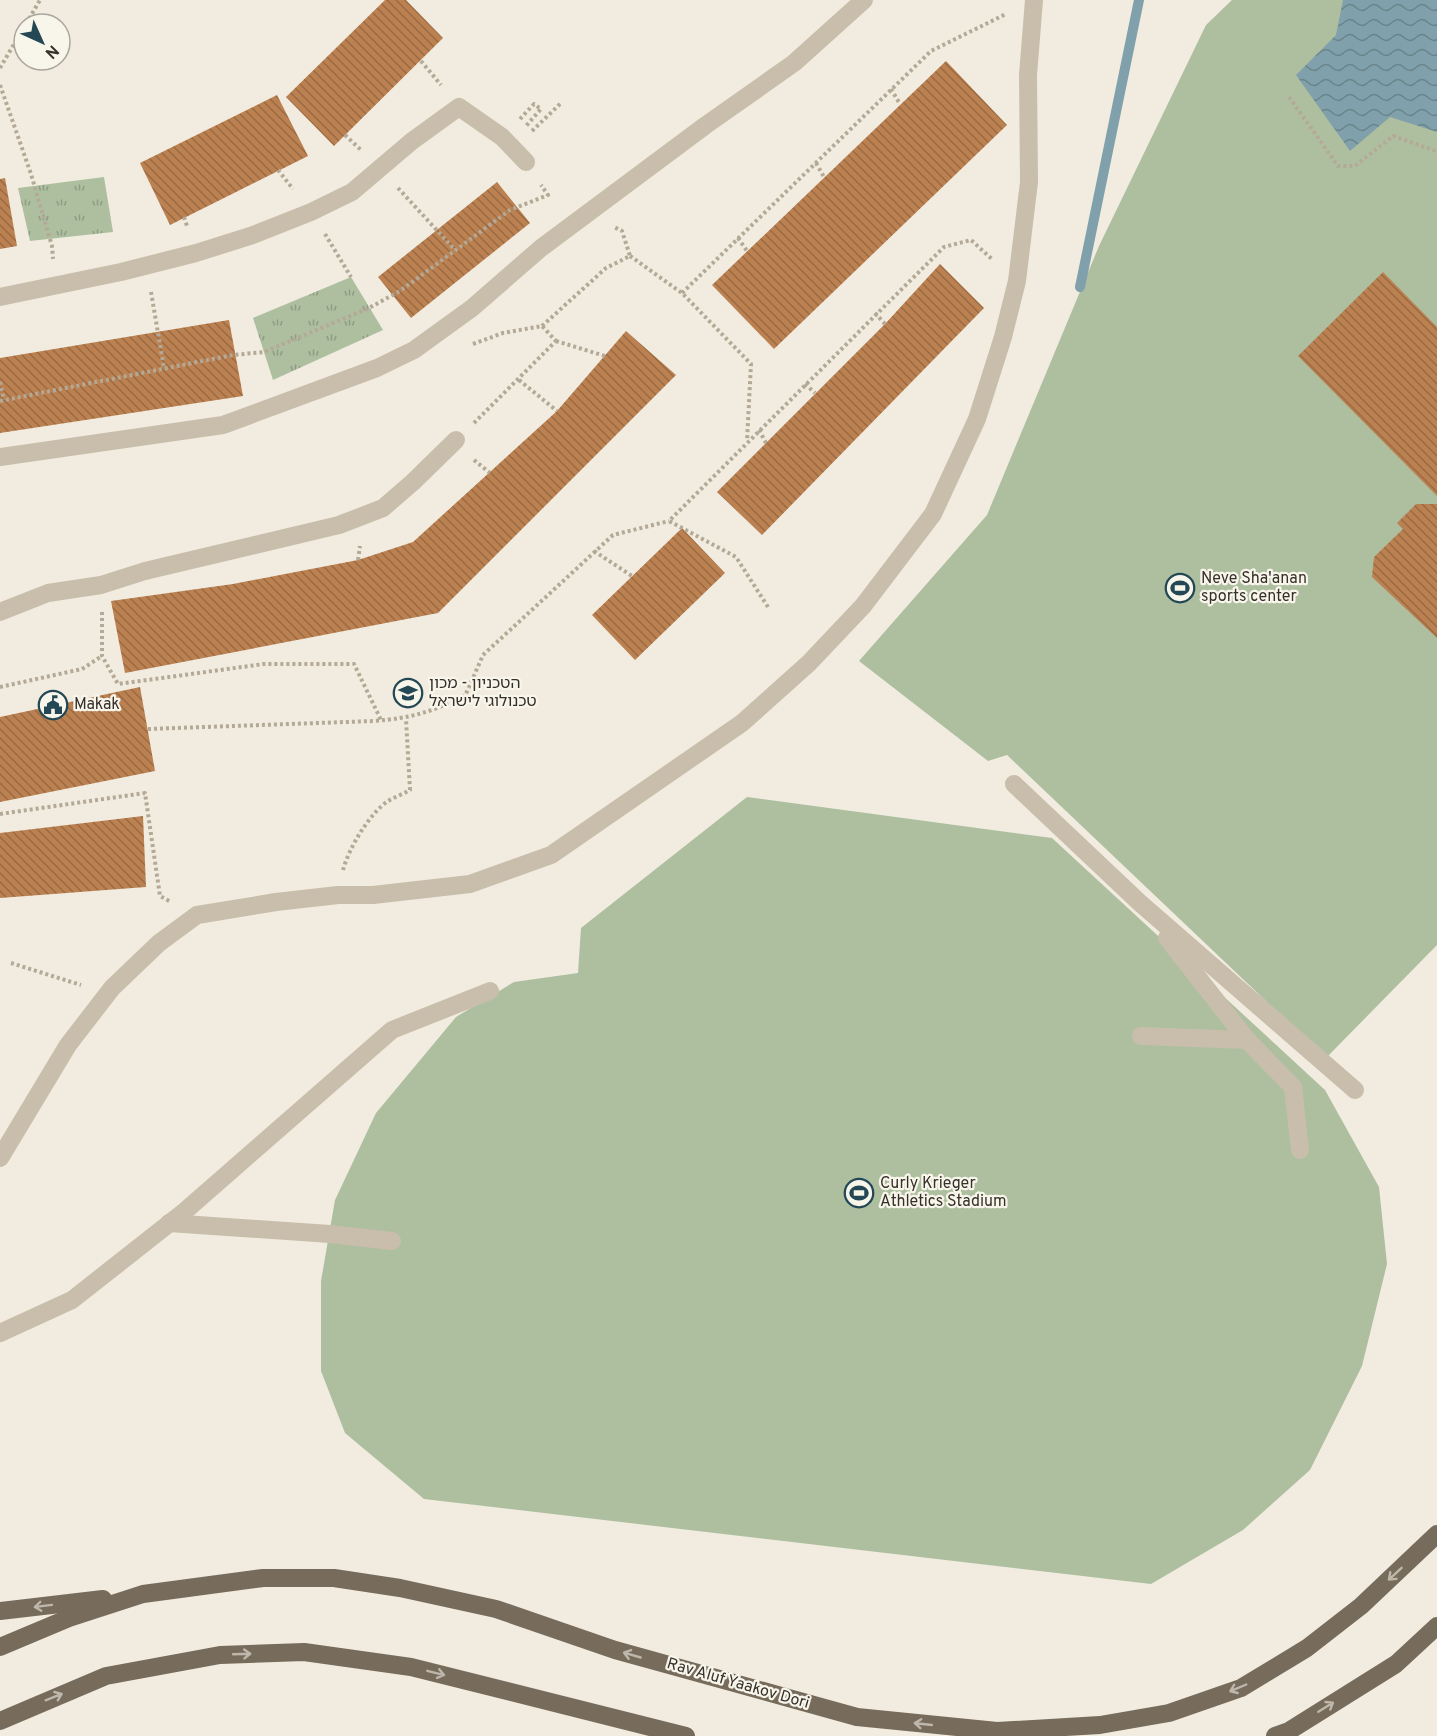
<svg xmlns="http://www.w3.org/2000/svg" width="1437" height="1736" font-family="Overpass,'Noto Sans Hebrew',sans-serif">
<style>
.grass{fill:url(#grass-tufts)}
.pitch{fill:#aebfa0}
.water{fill:url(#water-waves)}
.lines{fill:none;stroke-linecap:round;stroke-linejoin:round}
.stream{stroke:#80a1ab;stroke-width:10}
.building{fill:url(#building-back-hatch)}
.path{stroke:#b4a996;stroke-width:4;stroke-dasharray:3 3;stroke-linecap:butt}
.minor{stroke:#c8beab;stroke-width:18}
.major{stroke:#776b5c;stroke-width:18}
.oneway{stroke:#beb7ab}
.labels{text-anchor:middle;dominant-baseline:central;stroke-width:4.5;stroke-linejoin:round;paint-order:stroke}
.poi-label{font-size:16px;fill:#36302a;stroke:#f8f5eb;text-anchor:start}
.street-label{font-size:16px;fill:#36302a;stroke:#f8f5eb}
</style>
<defs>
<pattern id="grass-tufts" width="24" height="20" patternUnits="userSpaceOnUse" patternTransform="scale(1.5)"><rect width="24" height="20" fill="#aebfa0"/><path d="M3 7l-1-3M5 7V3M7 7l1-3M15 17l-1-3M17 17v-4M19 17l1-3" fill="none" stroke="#8e9c83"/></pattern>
<pattern id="water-waves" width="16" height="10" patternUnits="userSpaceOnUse" patternTransform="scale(1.5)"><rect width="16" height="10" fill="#80a1ab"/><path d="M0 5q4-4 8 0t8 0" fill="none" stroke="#6a848b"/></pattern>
<pattern id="building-back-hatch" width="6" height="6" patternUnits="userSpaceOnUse" patternTransform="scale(1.5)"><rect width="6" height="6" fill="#bc8151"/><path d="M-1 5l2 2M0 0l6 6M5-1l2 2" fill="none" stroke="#9a6a43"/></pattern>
</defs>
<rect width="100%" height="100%" fill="#f1ecdf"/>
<g class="grass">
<path d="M104 177 113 232 30 241 18 188Z"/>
<path d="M351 277 383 330 273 380 253 318Z"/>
</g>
<g class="pitch">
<path d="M1232 0H1437V945L1326 1058 1007 755 988 761 859 661 987 515 1099 246 1206 25Z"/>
<path d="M747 797 1052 838 1325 1090 1379 1187 1387 1264 1362 1366 1310 1470 1243 1530 1151 1584 424 1499 345 1433 321 1371V1281L335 1200 376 1113 456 1017 514 982 578 973 581 928Z"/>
</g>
<path class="water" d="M1343 0H1437V132L1390 117 1350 151 1296 75 1336 35Z"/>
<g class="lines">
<path class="stream" d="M1080 287 1139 0"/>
</g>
<g class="building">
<path d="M385 0H406L443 38 334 146 286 97Z"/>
<path d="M946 61 1007 125 774 349 712 285Z"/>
<path d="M277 95 308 156 170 225 140 163Z"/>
<path d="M5 178 17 246 0 249V179Z"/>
<path d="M497 182 530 223 411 318 378 277Z"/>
<path d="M940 264 984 308 762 535 717 492 885 324Z"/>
<path d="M1383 272 1437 327V496L1298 356Z"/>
<path d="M229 320 243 396 0 433V358Z"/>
<path d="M626 331 676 375 438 613 125 673 111 601 233 584 358 560 413 542 557 411Z"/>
<path d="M1416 504H1437V638L1372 577 1374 557 1403 529 1397 523Z"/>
<path d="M682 528 725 573 635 660 592 615Z"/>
<path d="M140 687 155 771 0 802V717Z"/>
<path d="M143 816 146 887 0 898V833Z"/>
</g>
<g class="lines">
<g class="path">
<path d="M26 24 40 0"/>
<path d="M421 61 441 85"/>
<path d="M0 68 24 27"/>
<path d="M0 85 31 174 52 246 53 259"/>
<path d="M891 89 900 104"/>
<path d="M1289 97 1338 166H1355L1393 136 1436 151"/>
<path d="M520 119 534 104 541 109 526 126"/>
<path d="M532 131 561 103"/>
<path d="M345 135 362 151"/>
<path d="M816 163 824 177"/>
<path d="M278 170 293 189"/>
<path d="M398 188 455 250"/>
<path d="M184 217 187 226"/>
<path d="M325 234 351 277"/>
<path d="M738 238 747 251"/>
<path d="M630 256 682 293 751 364 747 441"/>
<path d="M151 292 164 368"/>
<path d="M682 293 931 51 1006 14"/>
<path d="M875 313 885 324"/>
<path d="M542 326 606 268 630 256 622 231 614 227"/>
<path d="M556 341 605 356"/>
<path d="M473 344 503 333 542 326 556 341"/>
<path d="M519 380 557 411"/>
<path d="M0 382 4 400"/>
<path d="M805 384 815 393"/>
<path d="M0 401 233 355 264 352 369 308 400 291 510 210 548 195 541 185"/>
<path d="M474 423 556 341"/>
<path d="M759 430 766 443"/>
<path d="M474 460 490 473"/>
<path d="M594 551 632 576"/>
<path d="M358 560 360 546"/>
<path d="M768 607 736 557 669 521 944 247 971 240 993 260"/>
<path d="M102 612V656L118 684 264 664H354L381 720"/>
<path d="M0 687 82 669 102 656"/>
<path d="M148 729 374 721C413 718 430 712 465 696L483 655 613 535 669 521"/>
<path d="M0 814 145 793 160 896 171 902"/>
<path d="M343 870C349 848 369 814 388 801 395 797 403 794 410 790L406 719"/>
<path d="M11 963 81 985"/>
</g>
<g class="minor">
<path d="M0 297 121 272 196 253 253 235 311 212 352 192 412 141 459 107 502 137 526 162"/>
<path d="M0 457 223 425 377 368 414 350 472 308 541 248 706 125 794 63 864 0"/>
<path d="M0 612 48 593 101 585 145 571 339 525 383 508 413 482 456 440"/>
<path d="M1014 784 1140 903 1355 1090"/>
<path d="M1141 1036 1247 1040 1167 938"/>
<path d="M1247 1040 1293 1087 1300 1150"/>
<path d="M0 1158 68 1045 112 988 159 943 197 915 276 902 338 895H373L470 884 551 855 742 723 809 663 863 606 933 514 977 419 1003 337 1017 281 1029 182 1028 75 1034 0"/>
<path d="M169 1223 330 1234 392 1241"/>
<path d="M0 1333 72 1300 185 1211 392 1030 490 991"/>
</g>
<g class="major">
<path d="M0 1611 103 1599"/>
<path d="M0 1647 69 1618 143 1594 263 1578H334L400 1588 496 1609 615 1650 857 1717 997 1731 1100 1725 1169 1713 1241 1688 1307 1648 1361 1606 1437 1534"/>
<path d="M0 1721 106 1676 220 1655 304 1652 411 1667 686 1736"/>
<path d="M1275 1736 1289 1731 1396 1664 1437 1626"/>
</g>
</g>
<defs><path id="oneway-shaft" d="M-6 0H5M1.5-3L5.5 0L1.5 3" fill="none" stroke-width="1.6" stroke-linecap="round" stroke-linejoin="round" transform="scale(1.5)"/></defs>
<g class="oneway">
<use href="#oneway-shaft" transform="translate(1395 1574) rotate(137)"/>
<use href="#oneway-shaft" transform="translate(43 1606) rotate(173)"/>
<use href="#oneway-shaft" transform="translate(242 1654) rotate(-2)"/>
<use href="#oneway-shaft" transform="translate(632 1655) rotate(-164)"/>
<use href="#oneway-shaft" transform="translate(436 1673) rotate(14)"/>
<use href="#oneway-shaft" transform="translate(1238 1688) rotate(157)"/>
<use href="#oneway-shaft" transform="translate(54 1697) rotate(-22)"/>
<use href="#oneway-shaft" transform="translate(1326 1707) rotate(-32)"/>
<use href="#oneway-shaft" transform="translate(923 1724) rotate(-174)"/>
</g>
<defs>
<g id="stadium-ring" transform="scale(1.5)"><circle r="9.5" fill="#f8f5eb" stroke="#234754" stroke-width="1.5"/><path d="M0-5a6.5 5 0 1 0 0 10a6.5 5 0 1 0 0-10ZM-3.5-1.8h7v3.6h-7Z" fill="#234754"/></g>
<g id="university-ring" transform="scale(1.5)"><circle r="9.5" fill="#f8f5eb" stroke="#234754" stroke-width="1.5"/><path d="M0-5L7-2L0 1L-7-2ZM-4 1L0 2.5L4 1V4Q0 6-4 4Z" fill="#234754"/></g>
<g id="civic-ring" transform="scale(1.5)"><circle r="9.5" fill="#f8f5eb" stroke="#234754" stroke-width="1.5"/><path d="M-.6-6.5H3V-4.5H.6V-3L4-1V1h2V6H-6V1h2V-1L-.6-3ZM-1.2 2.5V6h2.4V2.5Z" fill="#234754"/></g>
</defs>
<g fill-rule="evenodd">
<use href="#stadium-ring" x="1180" y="588"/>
<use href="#university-ring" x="408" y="693"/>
<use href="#civic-ring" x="53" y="705"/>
<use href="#stadium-ring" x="859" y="1193"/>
</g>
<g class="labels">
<g class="poi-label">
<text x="1201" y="579">Neve Sha'anan<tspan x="1201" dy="18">sports center</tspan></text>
<text x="429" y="684">הטכניון - מכון<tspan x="429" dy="18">טכנולוגי לישראל</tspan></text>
<text x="74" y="705">Makak</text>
<text x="880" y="1184">Curly Krieger<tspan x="880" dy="18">Athletics Stadium</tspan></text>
</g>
<g class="street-label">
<text transform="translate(738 1684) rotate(16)">Rav Aluf Yaakov Dori</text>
</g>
</g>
<g transform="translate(42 42) rotate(135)"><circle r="28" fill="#f8f5eb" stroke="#aaa69e" stroke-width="1.5"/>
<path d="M0-4.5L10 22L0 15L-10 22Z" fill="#234754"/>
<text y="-9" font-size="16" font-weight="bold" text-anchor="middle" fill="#36302a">N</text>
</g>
</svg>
